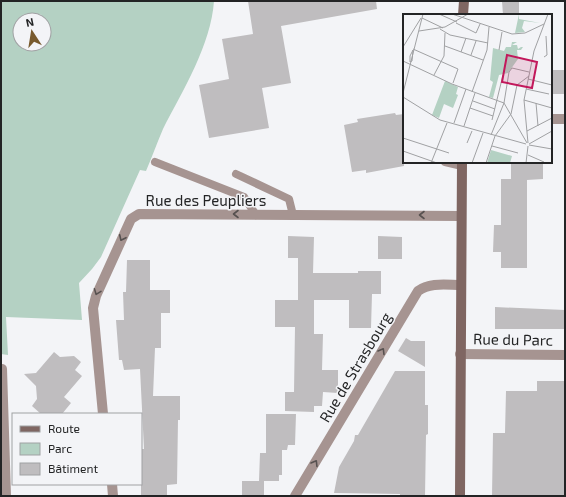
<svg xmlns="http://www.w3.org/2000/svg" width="566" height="497" font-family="'Exo 2',sans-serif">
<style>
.green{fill:#b4d1c3;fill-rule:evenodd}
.building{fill:#bfbdbf}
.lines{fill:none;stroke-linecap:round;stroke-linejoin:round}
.lane{stroke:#a69491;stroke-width:8}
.street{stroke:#a69491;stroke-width:10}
.secondary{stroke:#7f6662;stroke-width:10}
.oneway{stroke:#575150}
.labels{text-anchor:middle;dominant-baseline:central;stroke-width:3;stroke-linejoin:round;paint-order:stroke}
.street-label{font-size:15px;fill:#232425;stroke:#f3f4f7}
.inset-road{fill:none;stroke:#a0a1a3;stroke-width:1}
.view{fill:#c2185b;fill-opacity:0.15;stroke:#c2185b;stroke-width:2}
.inset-edge{fill:none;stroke:#232425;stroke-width:2}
</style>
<rect width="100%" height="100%" fill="#f3f4f7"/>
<path class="green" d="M1 1H214C211 45 183 90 163 129 157 143 152 157 146 171L140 170 101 257 92 269 79 283 82 320 6 317 8 355 1 354ZM20 20H44V44H20Z"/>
<g class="building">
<path d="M248 1H376L377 9 281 26 291 83 262 88 269 128 209 138 199 85 229 79 222 39 253 34Z"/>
<path d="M502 1H519V15H503Z"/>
<rect x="551" y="70" width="14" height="24"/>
<path d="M395 113 396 115 404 114V166L366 173V170L352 172 344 125 358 122 357 119Z"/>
<path d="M511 162H543V179L527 180V268H501V252H493L494 225H501V179H511Z"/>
<path d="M288 236 314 237 313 273H358V271H381V294H372L371 328H349V300H314V334H323L322 370H338V393L323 392 322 406H314V412L285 411V392H294L295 327H275V300H298V258H288Z"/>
<path d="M378 236 402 237V259H378Z"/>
<path d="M127 260H150V290H170V313H161V348H155L153 396H180V420H178L177 484 167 485V496H141V449H144L140 369 124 370 122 360H119L116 320H124L123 292H126Z"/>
<path d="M495 307 565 310V329H495Z"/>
<path d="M406 338 411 341H425V367L398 351Z"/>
<path d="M54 352 60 357 74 356 81 362 75 370 82 376 64 397 71 403 62 414H41L32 406 37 399 36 386 24 374 36 373Z"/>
<path d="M395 371H425V405H428V434L426 435 425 496H400V494L334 493 339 467 354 441 355 435H358Z"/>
<path d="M537 381H564L565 496H492L493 433H505L506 391H537Z"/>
<path d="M266 414H296L295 445H288L287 450H282V475H279V481H259L260 453H266Z"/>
<rect x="242" y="481" width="22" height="15"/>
</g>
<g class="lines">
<g class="lane">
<path d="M155 162 244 197 256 215"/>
<path d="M445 162 462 166"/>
<path d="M236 174 289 199 293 215"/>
</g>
<g class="street">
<path d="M551 119H565"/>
<path d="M460 354 565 355"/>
<path d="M2 369 6 496"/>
<path d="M103 414 93 308 96 296 131 219 139 214 461 216"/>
<path d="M112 484 113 496"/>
<path d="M295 496 418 291C430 282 447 285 461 285"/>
</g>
<g class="secondary">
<path d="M463 15 464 1"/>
<path d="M460 496 462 162"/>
</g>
</g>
<defs><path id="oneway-chevron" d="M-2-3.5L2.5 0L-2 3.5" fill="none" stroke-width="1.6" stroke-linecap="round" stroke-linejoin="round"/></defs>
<g class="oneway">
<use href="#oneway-chevron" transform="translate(236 214) rotate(-180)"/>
<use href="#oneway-chevron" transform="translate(422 215) rotate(-180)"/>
<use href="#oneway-chevron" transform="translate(122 238) rotate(115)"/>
<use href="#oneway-chevron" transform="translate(97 292) rotate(111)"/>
<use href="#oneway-chevron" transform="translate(382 351) rotate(-59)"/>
<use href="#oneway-chevron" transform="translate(315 463) rotate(-59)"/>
</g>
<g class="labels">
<g class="street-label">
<text x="206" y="200">Rue des Peupliers</text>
<text transform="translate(513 339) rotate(1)">Rue du Parc</text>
<text transform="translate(355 367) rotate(-59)">Rue de Strasbourg</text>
</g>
</g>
<g transform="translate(403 14)">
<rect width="149" height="149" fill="#f3f4f7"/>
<path d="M116 0V5L137 9 121 7 119 14 122 18 112 19ZM109 28H114L109 31H114L115 35 118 33H120L118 36H114L115 45 105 59 96 61 90 84 86 83 90 68 87 66 90 34 101 37 103 33H108ZM42 67 55 73 53 80 55 81 50 94 41 90 36 104 29 101ZM88 136 109 142 107 149H84Z" fill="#b4d1c3"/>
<path class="inset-road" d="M36 0 54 8M49 0 109 20 122 19 141 10M19 4 40 14M53 9 73 19 77 10M37 15 47 21 85 29M16 17 42 13 65 0M42 32 80 46M0 33 18 4M10 35 55 55 50 69M10 36 9 47 7 48V42ZM96 36 99 18M58 38 63 24M68 41 73 27M141 43 144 41 143 22M0 47 49 70 101 89M31 61 41 42 42 19M125 65 149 71M123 75 146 80M69 78 84 36 86 13M0 79 20 0M0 83 37 106 123 130M121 86 149 94M70 87 92 95M101 89 124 129M133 89 135 112M67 94 90 102M89 106 100 61M51 109 63 75M61 112 72 79M124 117 149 104M88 121 101 89 106 58 109 54 126 58M0 124 46 139M64 129 69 117M125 129 121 86 131 37 145 0M126 130 149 117M126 131 149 135M89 132 115 139M0 137 34 149M125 141 141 148M28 149 44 109M69 149 80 119M83 149 92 122 108 100 114 71 126 62M123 149 125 132"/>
<path class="view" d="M104 41 134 48 129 74 99 68Z"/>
<rect width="149" height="149" class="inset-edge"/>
</g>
<rect width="566" height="497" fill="none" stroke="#232425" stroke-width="4"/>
<rect x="12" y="413" width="130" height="72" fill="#f3f4f7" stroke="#a0a1a3"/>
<rect x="20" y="426" width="20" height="6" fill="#7f6662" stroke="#a0a1a3"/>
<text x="48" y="433" font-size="12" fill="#232425">Route</text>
<rect x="20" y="443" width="20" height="12" fill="#b4d1c3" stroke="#a0a1a3"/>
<text x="48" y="453" font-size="12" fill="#232425">Parc</text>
<rect x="20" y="463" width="20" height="12" fill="#bfbdbf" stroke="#a0a1a3"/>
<text x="48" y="473" font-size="12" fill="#232425">Bâtiment</text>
<g transform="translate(32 32) rotate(348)"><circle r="19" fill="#f3f4f7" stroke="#a0a1a3"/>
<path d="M0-3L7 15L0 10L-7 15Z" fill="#785a2e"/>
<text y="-6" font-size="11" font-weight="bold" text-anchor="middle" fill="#232425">N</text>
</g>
</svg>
